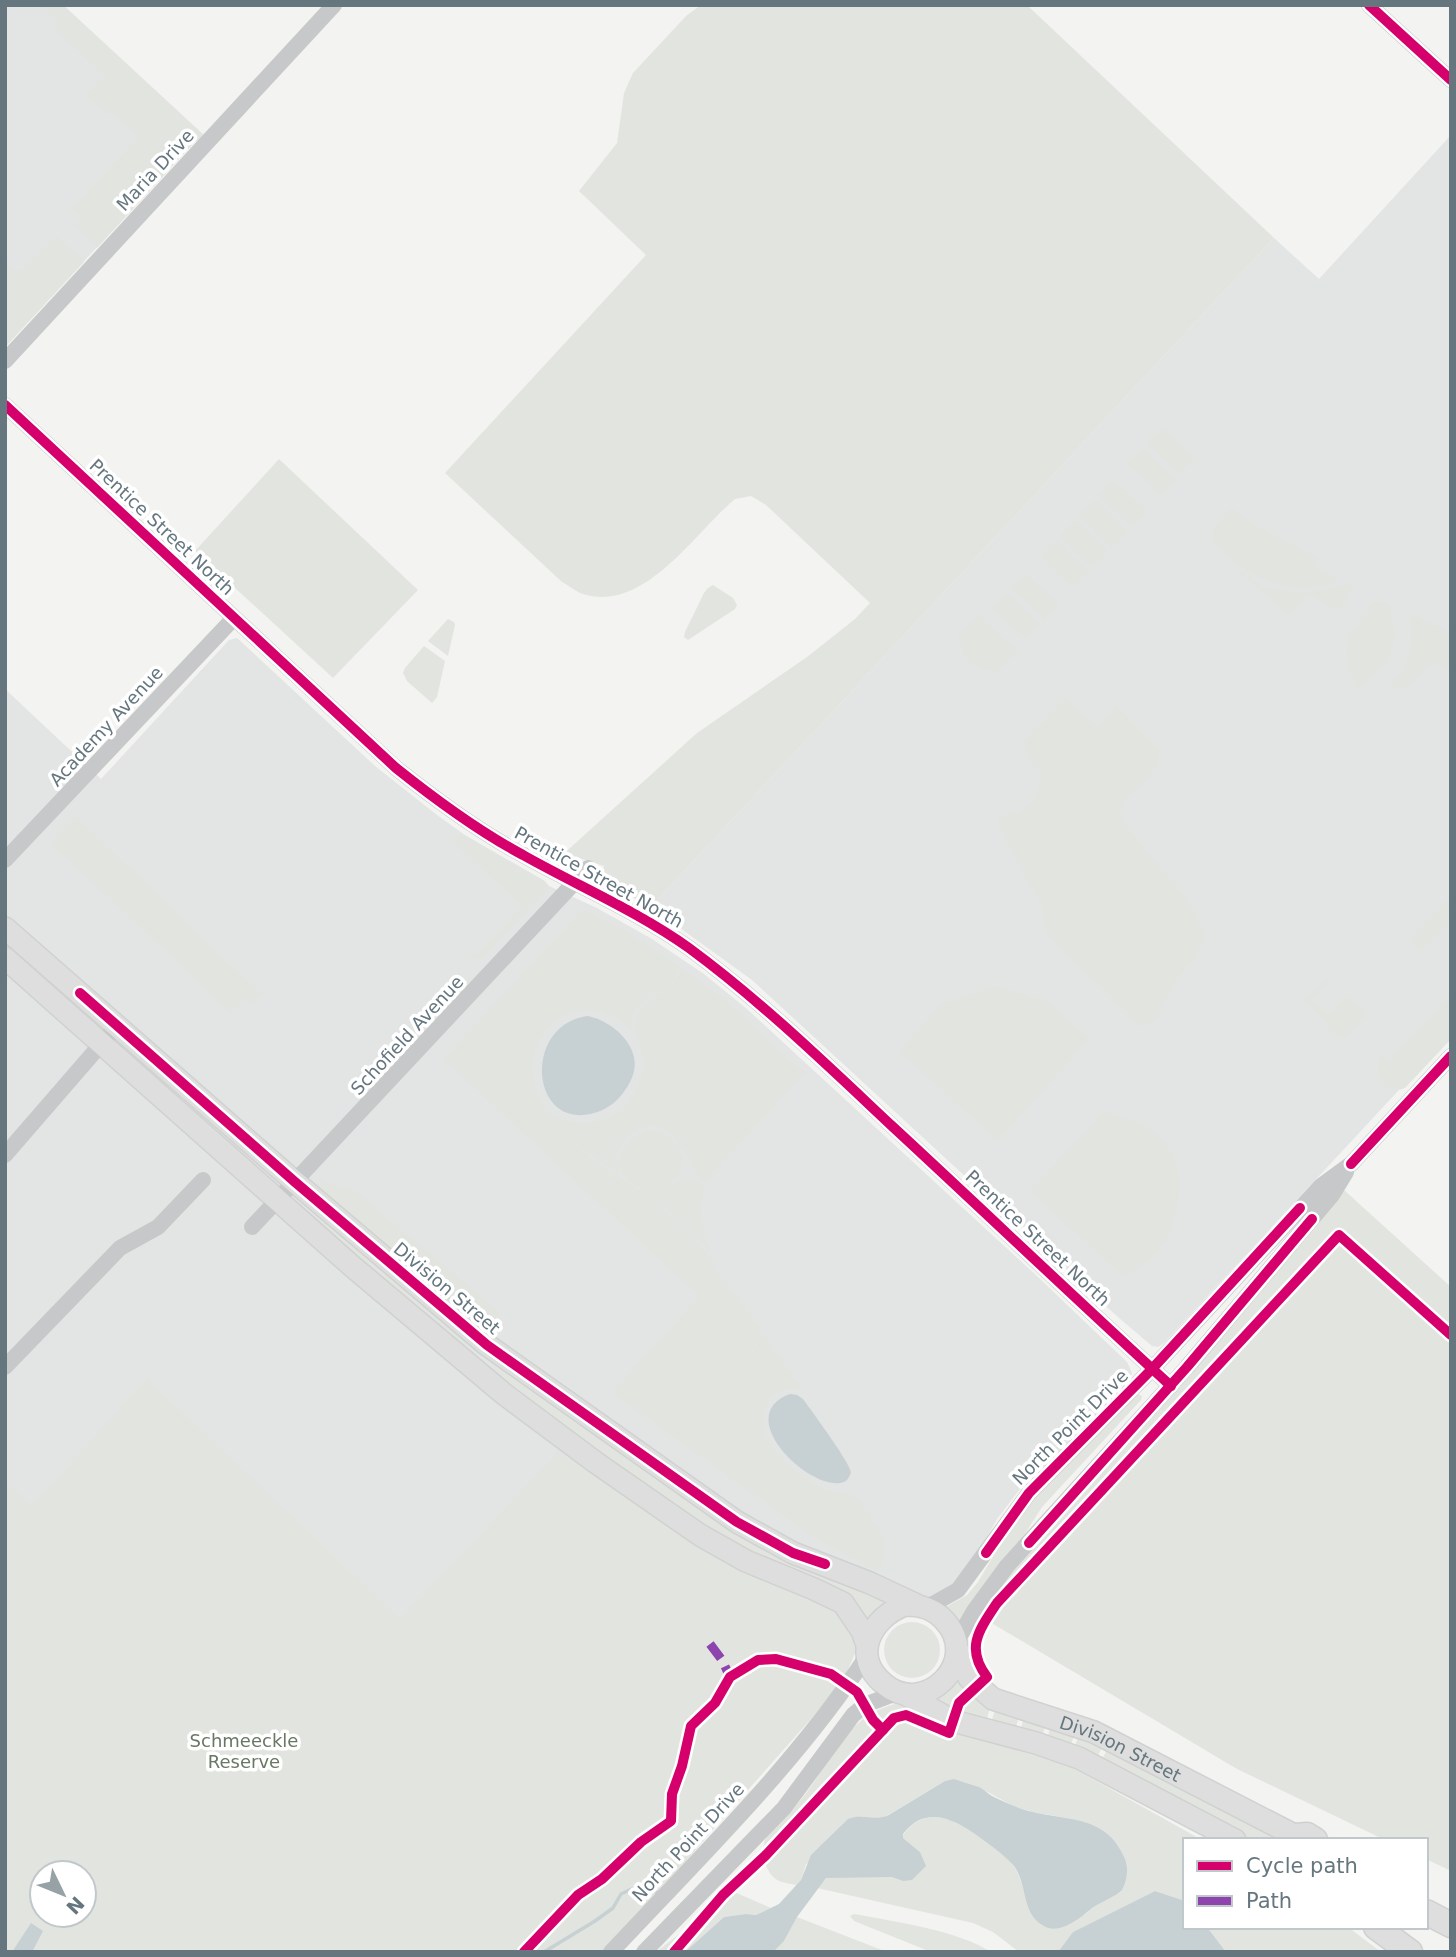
<svg xmlns="http://www.w3.org/2000/svg" width="1456" height="1957" font-family="'DejaVu Sans',sans-serif">
<style>
.built{fill:#e3e4e4;fill-rule:evenodd}
.green{fill:#e2e5df;fill-rule:evenodd}
.water{fill:#c7d0d2}
.lines{fill:none;stroke-linecap:round;stroke-linejoin:round}
.stream{stroke:#c7d0d2;stroke-width:3.5}
.major-casing{stroke:#d0d1d1;stroke-width:24}
.highway-casing{stroke:#cfd0cf;stroke-width:27}
.minor{stroke:#c7c8c9;stroke-width:16}
.major{stroke:#dddedd;stroke-width:21}
.highway{stroke:#dddedd;stroke-width:24}
.quiet{stroke:#8e44ad;stroke-width:9;stroke-dasharray:18 9;stroke-linecap:butt}
.cycleway-casing{stroke:#fff;stroke-width:15}
.cycleway{stroke:#d6006c;stroke-width:10}
.labels{text-anchor:middle;dominant-baseline:central;stroke-width:7;stroke-linejoin:round;paint-order:stroke}
.street-label{font-size:18px;fill:#65767f;stroke:#fff}
.park-label{font-size:18px;fill:#697763;stroke:#fff}
</style>
<rect width="100%" height="100%" fill="#f3f3f1"/>
<g class="built">
<path d="M5 5H63L205 136 192 144 5 347Z"/>
<path d="M1451 135V1034L1164 1343 1158 1347 1152 1346 1119 1318 752 980 651 907 1274 238 1319 279Z"/>
<path d="M237 638 375 766 437 815 465 835 545 881 549 886 597 908 652 939 704 974 747 1009 1039 1278 1127 1362 1132 1373 1129 1379 1100 1410 1020 1489 997 1519 976 1557 951 1586 940 1594 871 1623 856 1651 5 1952V689L101 779 229 640ZM42 1873H84V1915H42Z"/>
</g>
<g class="green">
<path d="M42 5H63L202 134 97 248 75 226 82 218 72 209 140 137 111 111 107 114 87 96 105 76 55 29 60 22Z"/>
<path d="M701 5H1027L1274 238 651 907 611 886 602 874 604 866 579 858 568 864 559 858 697 733 807 657 855 619 870 603 766 505 751 496 735 499C695 532 643 616 580 593 574 590 568 585 562 582L445 473 646 255 579 191 617 143 624 93 633 73 686 16Z"/>
<path d="M56 236 84 262 5 347V262L15 271 22 270Z"/>
<path d="M1162 428 1195 459 1180 474 1147 443Z"/>
<path d="M1142 448 1176 479 1161 495 1128 464Z"/>
<path d="M279 459 418 590 333 678 195 551Z"/>
<path d="M1113 480 1146 511 1132 526 1098 495Z"/>
<path d="M1094 500 1127 532 1113 547 1079 516Z"/>
<path d="M1231 507 1251 523 1318 558 1315 567 1340 580C1308 595 1268 586 1241 567 1231 559 1222 549 1213 540V530Z"/>
<path d="M1075 520 1108 551 1093 567 1060 536Z"/>
<path d="M1056 541 1089 572 1074 587 1041 557Z"/>
<path d="M1242 572C1248 576 1254 582 1260 585 1282 596 1325 593 1347 583L1353 586 1339 611 1308 594 1288 615 1240 573Z"/>
<path d="M1026 573 1059 604 1045 620 1011 588Z"/>
<path d="M713 585 733 598 737 605 735 609 688 640 684 637 685 632 704 593 708 588Z"/>
<path d="M1007 593 1040 624 1026 639 992 608Z"/>
<path d="M1379 601 1387 603C1400 633 1396 659 1370 679 1365 683 1364 687 1358 690 1348 669 1343 653 1351 630L1356 631 1372 603Z"/>
<path d="M978 615 1017 651 997 672C975 670 961 658 958 636Z"/>
<path d="M1414 615 1451 633V667L1446 671 1433 660 1403 691 1399 687 1390 691 1388 689C1409 666 1412 652 1410 620L1411 616Z"/>
<path d="M448 619 454 622 455 625 448 656 428 641Z"/>
<path d="M424 646 445 661 437 697 432 703 407 681 403 673 405 668Z"/>
<path d="M1066 698 1097 726 1116 705 1158 749 1159 764 1146 781 1125 799 1119 815C1147 859 1191 889 1206 939L1197 956 1178 978 1154 1022 1140 1026 1049 936 1042 921 1043 909 998 823 1000 817C1027 810 1040 802 1041 773L1029 760 1024 741Z"/>
<path d="M75 816 262 994 253 1004 245 997 231 1013 50 843Z"/>
<path d="M460 834 543 881 548 888 481 960 475 958 467 952 468 950 477 956 521 907 465 852 460 850 453 839Z"/>
<path d="M1451 896V915L1447 919 1448 923 1423 949 1419 948 1410 940Z"/>
<path d="M583 909 628 932 680 966C678 971 676 977 672 981 659 997 623 1006 633 1032 577 975 509 1040 541 1101 573 1161 637 1180 684 1226 697 1238 706 1253 716 1268 730 1290 748 1311 763 1332 724 1383 762 1452 811 1481 817 1485 824 1489 830 1491 841 1494 851 1493 860 1501 865 1506 868 1513 872 1519 885 1540 890 1548 878 1572L814 1538 612 1393 699 1296 443 1059Z"/>
<path d="M682 968 720 996 805 1073 715 1170 706 1184C686 1165 674 1110 637 1130 625 1137 619 1146 616 1160 615 1150 613 1138 616 1128 623 1105 642 1089 644 1065 645 1049 630 1032 636 1018 644 997 673 993 682 968Z"/>
<path d="M1327 977 1330 980 1312 1000 1325 1012H1332L1346 997 1367 1013 1343 1039 1335 1035 1306 999Z"/>
<path d="M454 980 459 984 390 1058H387L386 1051Z"/>
<path d="M996 986 1050 1003 1090 1039 997 1141 899 1051 941 1004Z"/>
<path d="M1451 995V1039L1405 1088C1385 1096 1375 1076 1379 1059L1382 1057 1390 1061Z"/>
<path d="M624 1108C611 1132 611 1151 620 1176L571 1139 552 1116C579 1127 601 1125 624 1108Z"/>
<path d="M1104 1112C1122 1117 1139 1121 1154 1132 1196 1164 1181 1230 1147 1262 1141 1267 1132 1271 1124 1276L1030 1191Z"/>
<path d="M649 1129C669 1132 690 1150 680 1172 677 1177 672 1181 667 1184 647 1197 626 1183 617 1165 622 1146 631 1136 649 1129Z"/>
<path d="M321 1179C330 1187 344 1185 355 1191L500 1313 494 1321 487 1325 477 1323 320 1190Z"/>
<path d="M682 1181H693L705 1187C697 1211 702 1233 712 1256 693 1227 667 1207 639 1189 656 1193 666 1185 682 1181Z"/>
<path d="M1344 1190 1451 1287V1871L1426 1859V1840H1385L1237 1769 978 1615 1005 1578Z"/>
<path d="M314 1208 470 1342V1345H459L321 1226 310 1210Z"/>
<path d="M764 1334 804 1391C772 1381 755 1410 767 1437 747 1407 739 1364 764 1334Z"/>
<path d="M489 1358 566 1413 895 1601 867 1621 855 1603 727 1542 585 1446 500 1378Z"/>
<path d="M147 1378 400 1619 560 1449 840 1614 855 1638 856 1651 844 1679 810 1720 715 1827 610 1952H5V1482L32 1506ZM42 1873H84V1915H42Z"/>
<path d="M1138 1394 1142 1396 1141 1400 1042 1507 1023 1537 958 1629 942 1609 967 1595 978 1582 1011 1526 1035 1497Z"/>
<circle cx="912" cy="1650" r="28"/>
<path d="M957 1675 966 1691 956 1700 952 1713 932 1698Z"/>
<path d="M972 1697 990 1708 986 1722 959 1715 963 1705Z"/>
<path d="M895 1704 907 1706 1064 1763 1202 1840H1185V1901L1155 1891 1073 1932 1058 1952H1019L993 1932 973 1923 817 1888 826 1878 832 1876 893 1877 903 1881 920 1852 903 1838V1835C927 1802 958 1821 983 1839 994 1848 1008 1857 1015 1868 1020 1876 1022 1885 1025 1894L1084 1915C1092 1908 1100 1902 1110 1897 1113 1895 1117 1895 1120 1892 1126 1886 1129 1870 1126 1862 1108 1812 1061 1822 1019 1808 995 1799 972 1777 945 1781L806 1864 801 1880 797 1885C791 1884 784 1883 779 1881 764 1873 760 1851 766 1837 781 1822 797 1806 809 1789 835 1753 849 1716 895 1704Z"/>
<path d="M995 1710 1019 1717 1015 1730 991 1723Z"/>
<path d="M1024 1718 1046 1724 1042 1737 1020 1731Z"/>
<path d="M1051 1725 1075 1733 1070 1747 1047 1739Z"/>
<path d="M1079 1734 1104 1744 1096 1759 1074 1749Z"/>
<path d="M1109 1746 1279 1840H1249L1101 1761Z"/>
<path d="M732 1891 771 1908 756 1915 746 1914 724 1917 685 1952H656L682 1932 717 1895Z"/>
<path d="M854 1914C892 1921 960 1931 991 1952H931L854 1921 850 1916Z"/>
<path d="M797 1917 887 1952H771L784 1941Z"/>
<path d="M1207 1927H1348L1381 1952H1226Z"/>
</g>
<g class="water">
<path d="M588 1016C616 1022 647 1052 630 1082 621 1099 609 1110 590 1114 530 1127 523 1024 588 1016Z"/>
<path d="M790 1394 797 1395 803 1399C811 1410 850 1463 851 1472 849 1478 847 1482 840 1483 806 1488 732 1415 790 1394Z"/>
<path d="M954 1779C962 1782 971 1784 979 1787 984 1789 988 1794 992 1796 1001 1801 1012 1805 1022 1809 1062 1822 1106 1812 1125 1859 1129 1869 1127 1881 1122 1890 1117 1896 1098 1903 1091 1909 1079 1919 1059 1935 1044 1926 1021 1914 1028 1885 1014 1866 1006 1857 996 1849 986 1842 961 1823 928 1801 903 1834V1838L920 1852 926 1866 912 1880 903 1881 892 1877 826 1878 797 1917 784 1941 775 1950 685 1952 724 1917 746 1914 756 1915 779 1904 801 1880 811 1855 848 1819C862 1813 873 1821 887 1816L945 1781Z"/>
<path d="M1155 1891 1185 1901V1927H1207L1226 1952H1058L1073 1932Z"/>
<path d="M31 1923 43 1931 32 1952H12Z"/>
</g>
<g class="lines">
<path class="stream" d="M544 1952 595 1921 613 1908 621 1894 638 1886 659 1893"/>
<g class="major-casing">
<g id="major">
<path d="M5 928 295 1182 487 1345 737 1522 793 1553 870 1583 917 1605"/>
<path d="M5 958 353 1267 504 1394 595 1462 700 1535 746 1561 814 1589 843 1603 862 1631 867 1645"/>
<path d="M905 1605C920 1605 933 1608 944 1620 983 1661 924 1718 884 1684 851 1657 870 1618 905 1605Z"/>
<path id="s1" d="M958 1651 969 1678 993 1699 1094 1732 1296 1836"/>
<path d="M905 1694 953 1721 1036 1743 1079 1758 1235 1840"/>
</g>
</g>
<g class="highway-casing">
<g id="highway">
<path d="M1296 1836 1307 1835 1315 1840"/>
<path d="M1426 1912 1451 1925"/>
<path d="M1376 1927 1410 1952"/>
</g>
</g>
<g class="minor">
<path d="M1369 5 1451 80"/>
<path d="M5 361 334 5"/>
<path d="M5 405 396 768C436 800 478 831 523 855 578 886 637 911 689 948 761 1001 827 1065 892 1126 985 1212 1077 1300 1171 1386"/>
<path d="M5 860 234 618"/>
<path d="M5 1155 109 1035"/>
<path d="M252 1227 588 868"/>
<path d="M5 1367 120 1248 158 1227 203 1180"/>
<path d="M926 1608 958 1590 1029 1493 1152 1369 1321 1186 1351 1164 1451 1056"/>
<path d="M957 1641 974 1611 1007 1566 1187 1367 1332 1195 1346 1172"/>
<path d="M611 1952C700 1857 795 1765 867 1656"/>
<path d="M644 1952 784 1808 853 1715 865 1705 896 1693"/>
</g>
<use href="#major" class="major"/>
<use href="#highway" class="highway"/>
<path class="quiet" d="M710 1644 722 1660 730 1677"/>
<g class="cycleway-casing">
<g id="cycleway">
<path d="M1369 5 1451 80"/>
<path d="M5 405 396 768C436 800 478 831 523 855 578 886 637 911 689 948 761 1001 827 1065 892 1126 985 1212 1077 1300 1171 1386"/>
<path d="M80 993 295 1182 487 1345 737 1522 793 1553 825 1564"/>
<path d="M1351 1164 1451 1056"/>
<path d="M1029 1543 1187 1367 1312 1219"/>
<path d="M986 1553 1029 1493 1152 1369 1300 1208"/>
<path d="M524 1952 578 1895 602 1879 641 1842 671 1821 672 1794 682 1766 691 1726 715 1703 730 1677 758 1660 776 1659 831 1674 857 1692 873 1720 883 1730"/>
<path d="M674 1952 723 1895 765 1856 894 1718 906 1715 949 1733 959 1703 987 1677C965 1648 979 1630 997 1603L1339 1235 1451 1335"/>
</g>
</g>
<use href="#cycleway" class="cycleway"/>
</g>
<g class="labels">
<g class="street-label">
<text transform="translate(155 170) rotate(-47)">Maria Drive</text>
<text transform="translate(162 527) rotate(43)">Prentice Street North</text>
<text transform="translate(106 726) rotate(-47)">Academy Avenue</text>
<text transform="translate(599 877) rotate(29)">Prentice Street North</text>
<text transform="translate(407 1035) rotate(-47)">Schofield Avenue</text>
<text transform="translate(1038 1238) rotate(43)">Prentice Street North</text>
<text transform="translate(447 1288) rotate(40)">Division Street</text>
<text transform="translate(1070 1427) rotate(-45)">North Point Drive</text>
<text stroke="none"><textPath href="#s1" startOffset="198">Division Street</textPath></text>
<text transform="translate(688 1842) rotate(-47)">North Point Drive</text>
</g>
<g class="park-label">
<text x="244" y="1740">Schmeeckle<tspan x="244" dy="21">Reserve</tspan></text>
</g>
</g>
<rect width="1456" height="1957" fill="none" stroke="#65767f" stroke-width="14"/>
<rect x="1183" y="1838" width="245" height="91" fill="#ffffff" stroke="#c1c8cc" stroke-width="2"/>
<rect x="1197" y="1861" width="35" height="10" fill="#d6006c" stroke="#c1c8cc" stroke-width="2"/>
<text x="1246" y="1873" font-size="21" fill="#65767f">Cycle path</text>
<rect x="1197" y="1896" width="35" height="10" fill="#8e44ad" stroke="#c1c8cc" stroke-width="2"/>
<text x="1246" y="1908" font-size="21" fill="#65767f">Path</text>
<g transform="translate(63 1894) rotate(133)"><circle r="33" fill="#ffffff" stroke="#c1c8cc" stroke-width="2"/>
<path d="M0-5L12 26L0 18L-12 26Z" fill="#97a2a7"/>
<text y="-10" font-size="19" font-weight="bold" text-anchor="middle" fill="#65767f">N</text>
</g>
</svg>
